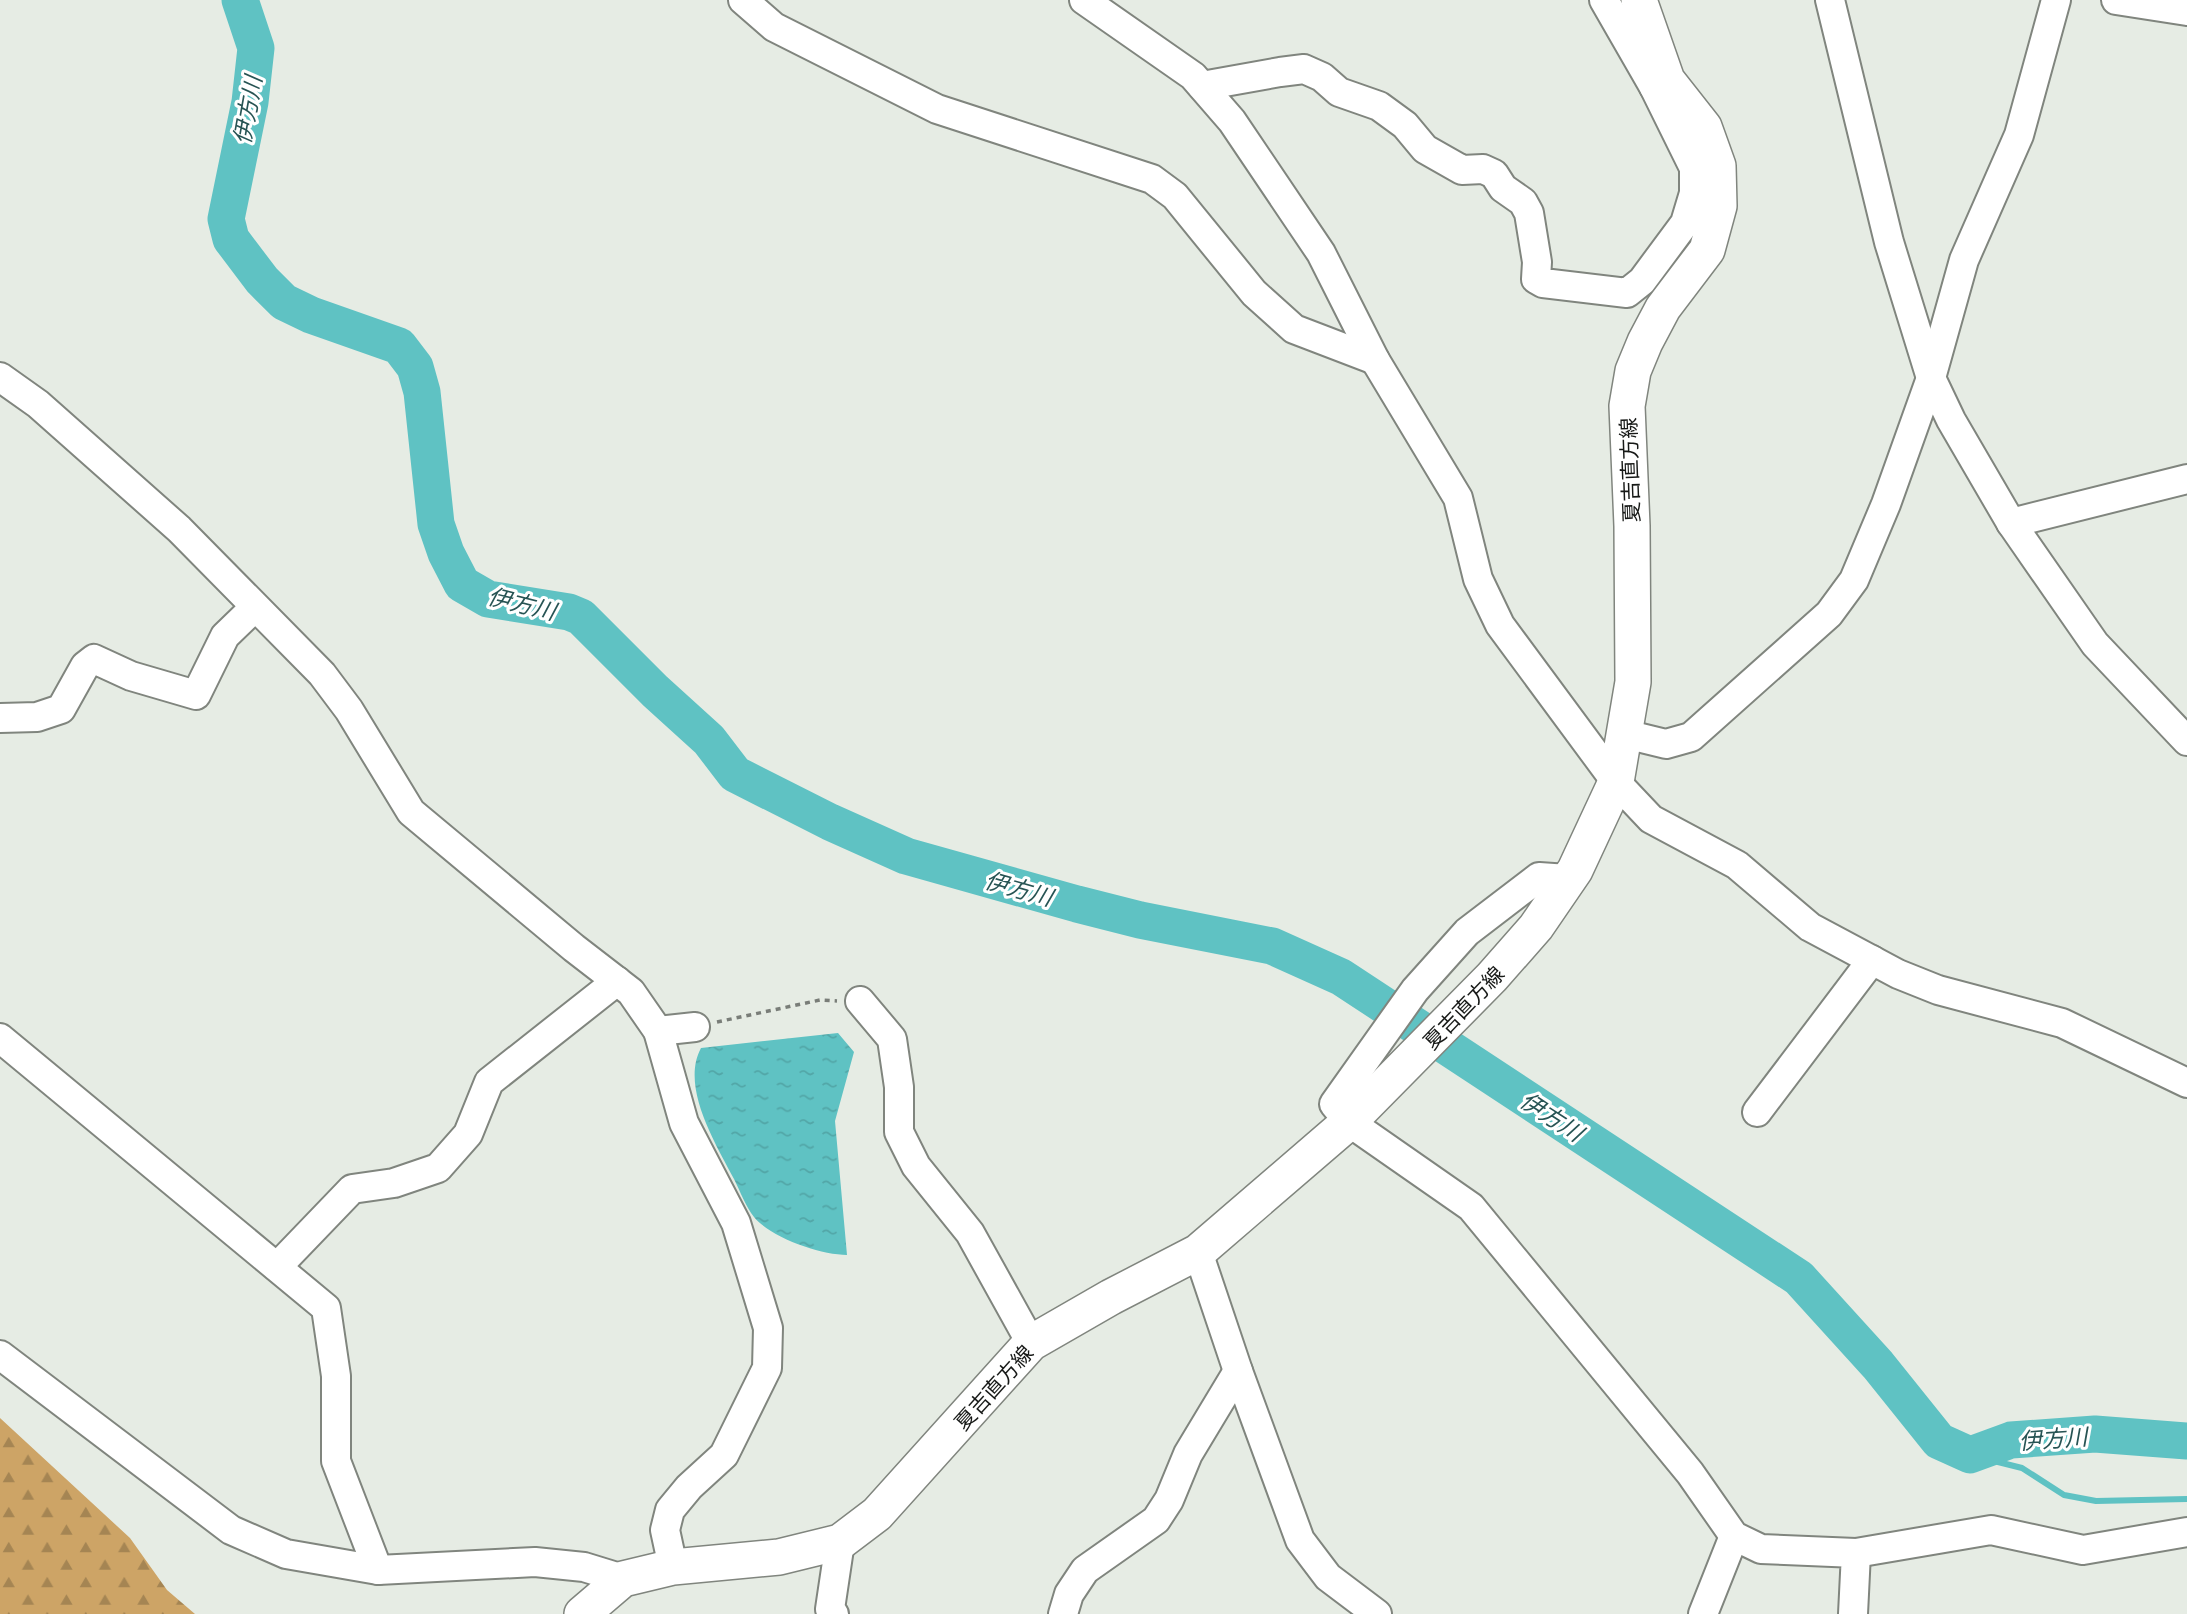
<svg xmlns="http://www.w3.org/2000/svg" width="2187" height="1614" font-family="'Exo 2','Noto Sans JP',sans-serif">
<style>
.forest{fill:url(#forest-firs)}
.water{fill:url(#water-ripples)}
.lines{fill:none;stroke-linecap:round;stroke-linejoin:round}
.stream{stroke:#5fc2c3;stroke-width:6}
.river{stroke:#5fc2c3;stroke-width:37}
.minor-casing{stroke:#80857e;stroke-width:32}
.major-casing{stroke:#80857e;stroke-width:38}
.path{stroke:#797d78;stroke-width:3.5;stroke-dasharray:5 5;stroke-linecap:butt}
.minor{stroke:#fff;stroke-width:28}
.major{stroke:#fff;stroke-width:35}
.labels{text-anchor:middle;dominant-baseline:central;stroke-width:6;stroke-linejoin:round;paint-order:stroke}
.street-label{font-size:21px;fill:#171917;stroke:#fff}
.water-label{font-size:23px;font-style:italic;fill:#275454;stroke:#fff}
</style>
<defs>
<pattern id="forest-firs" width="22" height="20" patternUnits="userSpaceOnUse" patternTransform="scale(1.75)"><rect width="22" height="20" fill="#cda466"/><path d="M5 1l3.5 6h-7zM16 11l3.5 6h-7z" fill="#a58553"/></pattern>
<pattern id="water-ripples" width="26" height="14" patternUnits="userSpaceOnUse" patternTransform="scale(1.75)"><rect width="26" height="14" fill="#5fc2c3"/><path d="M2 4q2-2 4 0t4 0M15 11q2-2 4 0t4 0" fill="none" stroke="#52a6a7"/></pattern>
</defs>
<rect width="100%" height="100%" fill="#e6ece4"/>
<path class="forest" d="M0 1418 130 1538 167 1590 195 1614H0Z"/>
<path class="water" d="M838 1033 854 1052 835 1121 847 1255C821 1255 771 1238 754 1217 746 1207 740 1191 734 1179 716 1144 680 1087 701 1048Z"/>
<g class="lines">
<path class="stream" d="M1970 1455 2022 1468 2064 1495 2096 1501 2187 1499"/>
<path class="river" d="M240 0 256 48 250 102 226 219 231 239 262 280 284 302 311 315 399 346 415 367 422 392 436 524 446 553 462 584 488 599 569 612 581 617 655 691 709 740 735 774 830 822 906 856 1077 904 1140 920 1272 946 1341 977 1799 1278 1878 1365 1939 1441 1970 1455 2011 1440 2095 1434 2187 1441"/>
<g class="minor-casing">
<g id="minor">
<path d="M743 0 774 27 937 109 1152 179 1175 196 1254 293 1294 329 1375 360"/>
<path d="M1084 0 1193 76 1232 121 1321 253 1375 360 1458 498 1478 579 1500 625 1616 782 1651 819 1737 865 1810 927 1898 974 1938 990 2062 1023 2187 1083"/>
<path d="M1604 0 1654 87 1667 80"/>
<path d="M1830 0 1889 242 1931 378 1951 420 2011 523 2095 644 2187 741"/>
<path d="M2116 0 2187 11"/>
<path d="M1202 86 1280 72 1304 69 1322 77 1339 92 1379 106 1405 125 1425 149 1462 170 1483 169 1494 174 1503 188 1523 202 1529 213 1537 262 1536 279 1543 283 1627 293 1642 281 1685 223 1694 193V168L1654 87"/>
<path d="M0 377 38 404 179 529 322 674 349 710 411 812 574 948 631 992 658 1031 684 1123 736 1223 768 1328 767 1368 724 1455 689 1487 670 1510 665 1530 673 1567"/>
<path d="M2011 523 2187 479"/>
<path d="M0 718 37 717 61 709 85 666 94 659 131 676 196 695 225 636 255 607"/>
<path d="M1625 734 1666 744 1691 737 1829 614 1854 580 1886 504 1931 378 1964 260 2019 135 2056 0"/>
<path d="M1568 879 1539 877 1467 932 1415 990 1334 1104 1349 1122 1471 1207 1690 1473 1734 1536 1761 1549 1856 1553 1853 1614"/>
<path d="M860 1001 892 1039 899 1087V1132L916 1166 970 1233 1031 1343"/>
<path d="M658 1031 695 1027"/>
<path d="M0 1038 326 1308 336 1376V1461L378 1570"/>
<path d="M1757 1112 1872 960"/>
<path d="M1198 1252 1238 1371 1300 1540 1328 1577 1377 1614"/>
<path d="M277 1267 352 1189 394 1183 438 1168 468 1134 489 1082 617 981"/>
<path d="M0 1355 231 1530 286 1554 378 1570 535 1562 584 1567 623 1579"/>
<path d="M1856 1553 1991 1530 2083 1550 2187 1532"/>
<path d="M834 1614 830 1609 840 1542"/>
<path d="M1063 1614 1069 1594 1085 1570 1156 1520 1169 1500 1188 1454 1238 1371"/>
<path d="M1703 1614 1734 1536"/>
</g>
</g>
<g class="major-casing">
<path id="major" d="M582 1614 623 1579 673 1567 779 1557 840 1542 877 1514 1031 1343 1111 1297 1198 1252 1349 1122 1492 977 1536 927 1575 870 1616 782 1633 682 1632 526 1627 406 1633 371 1645 342 1663 308 1707 250 1719 206 1718 166 1704 127 1667 80 1639 0"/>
</g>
<path class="path" d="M717 1022 820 1000 837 1001"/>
<use href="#minor" class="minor"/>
<use href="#major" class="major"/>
</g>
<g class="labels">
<g class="street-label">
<text transform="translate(1629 470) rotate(-92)">夏吉直方線</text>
<text transform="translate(1463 1007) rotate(-46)">夏吉直方線</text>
<text transform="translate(993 1387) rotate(-48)">夏吉直方線</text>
</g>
<g class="water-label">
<text transform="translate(247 110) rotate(-80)">伊方川</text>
<text transform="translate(522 603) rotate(14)">伊方川</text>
<text transform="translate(1019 888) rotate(16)">伊方川</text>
<text transform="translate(1552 1116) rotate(33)">伊方川</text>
<text transform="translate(2053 1438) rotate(-4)">伊方川</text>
</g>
</g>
</svg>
